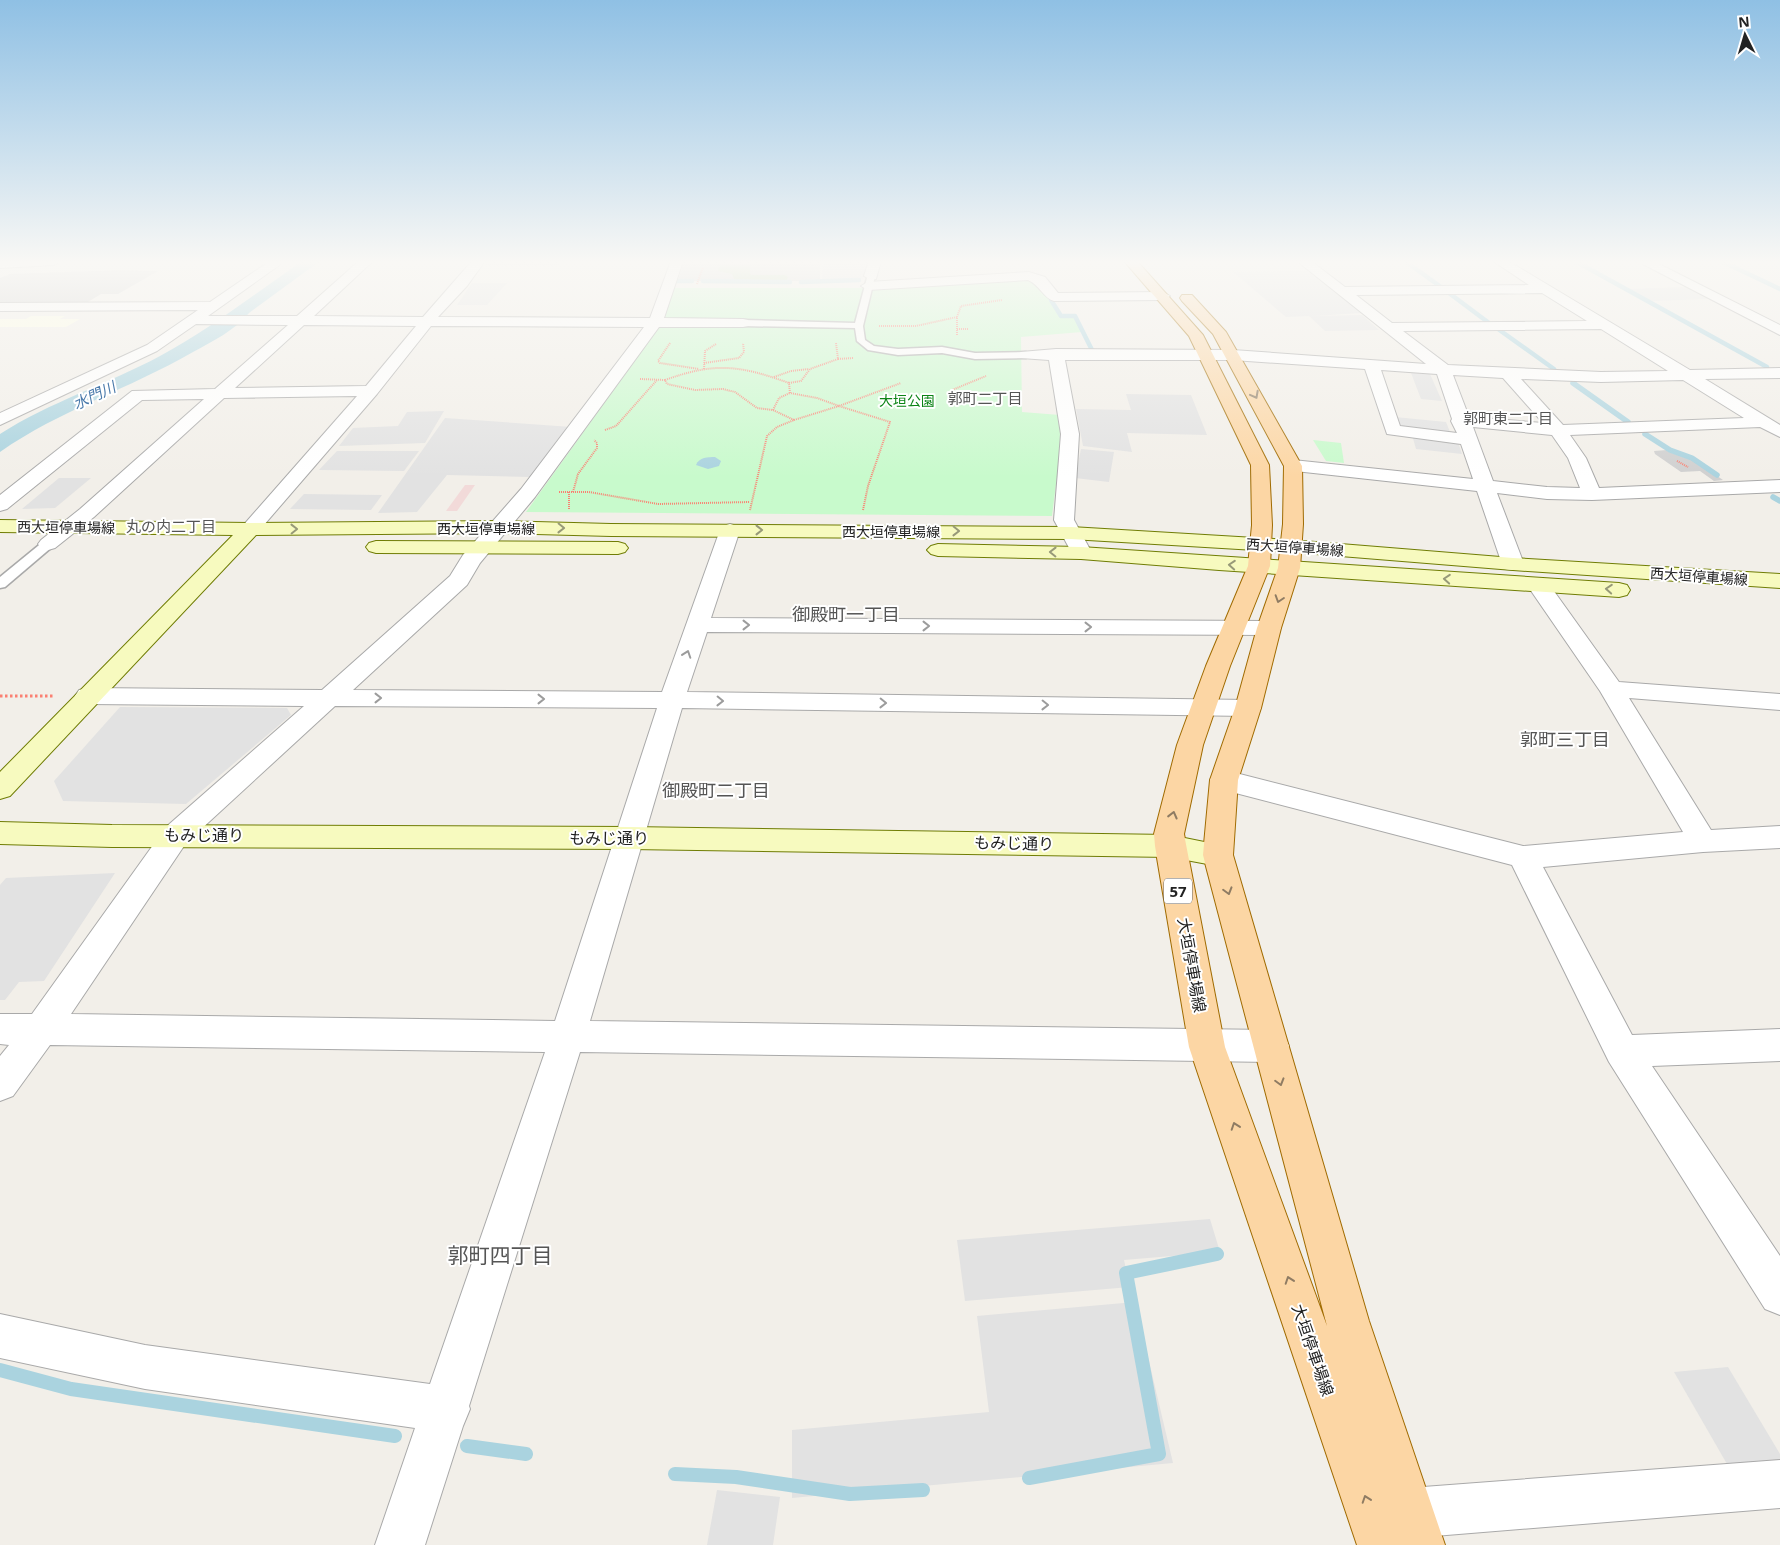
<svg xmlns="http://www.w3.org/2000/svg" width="1780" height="1545" font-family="'Noto Sans','Noto Sans JP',sans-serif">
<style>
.commercial{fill:#f2dad9}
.education{fill:#ffffe5}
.religious{fill:#d0d0d0}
.forest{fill:#add19e}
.park{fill:#c8facc}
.parking{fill:#e2e2e2}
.water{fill:#aad3df}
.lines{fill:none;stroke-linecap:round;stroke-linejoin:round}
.stream-far2{stroke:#aad3df;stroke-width:4.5}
.stream-far1{stroke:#aad3df;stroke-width:5.5}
.stream{stroke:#aad3df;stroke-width:14}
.lane-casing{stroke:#a9a9a9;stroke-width:3}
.street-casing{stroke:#a9a9a9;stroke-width:2}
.secondary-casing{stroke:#707d05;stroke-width:2}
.primary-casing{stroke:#a06b00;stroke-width:2}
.path-far1{stroke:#fa8072;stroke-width:2;stroke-dasharray:1 1;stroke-linecap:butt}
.path{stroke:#fa8072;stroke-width:3;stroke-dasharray:2.5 2.5;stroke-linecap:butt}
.lane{fill:#fff;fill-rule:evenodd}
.street{fill:#fff;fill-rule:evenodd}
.secondary{fill:#f7fabf;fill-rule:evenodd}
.primary{fill:#fcd6a4;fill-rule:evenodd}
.oneway{stroke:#8f7c63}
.oneway2{stroke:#979978}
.oneway3{stroke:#9c9c9c}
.labels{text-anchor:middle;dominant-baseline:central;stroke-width:4;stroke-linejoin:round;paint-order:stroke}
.far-park-label{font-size:14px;fill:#0c8416;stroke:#fff}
.far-street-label{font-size:14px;fill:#222;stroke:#fff}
.far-water-label{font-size:15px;font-style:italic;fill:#4a7aab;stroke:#fff}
.far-neighbourhood-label{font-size:15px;fill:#555;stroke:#fff}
.shield{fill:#fff;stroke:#646464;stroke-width:1}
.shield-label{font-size:15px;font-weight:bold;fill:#222}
.street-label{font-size:16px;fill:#222;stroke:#fff}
.neighbourhood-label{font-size:18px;fill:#555;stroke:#fff}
.near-neighbourhood-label{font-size:21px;fill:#555;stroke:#fff}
</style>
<rect width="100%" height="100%" fill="#f2efe9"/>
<path class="commercial" d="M465 485H475L457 511H446Z"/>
<path class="education" d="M31 316H65L60 319H80L66 327H0V319H26Z"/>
<g class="religious">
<path d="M684 261H820V281H678Z"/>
<path d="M120 270 158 271 118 294H101L83 305H0V278L10 274Z"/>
<path d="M1667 450 1691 458 1723 480 1714 481 1700 471 1681 472 1655 454 1654 451Z"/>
</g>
<path class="forest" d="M722 265H750V274L752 275H785L788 277 786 281 736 280 734 279 732 274 718 271 720 266Z"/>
<g class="park">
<path d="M1026 278 1040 284 1060 316 1074 317 1082 332 1021 337 1022 412 1060 415 1062 436 1052 516 526 512 662 323 674 288H858Z"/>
<path d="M1313 440 1341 443 1344 463 1326 461Z"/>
</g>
<g class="parking">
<path d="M489 261H563L559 266H485Z"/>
<path d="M844 261H867L863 279 822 282 823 263H843Z"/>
<path d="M1307 271 1362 313 1313 316 1362 315 1379 330 1325 331 1309 316 1286 317 1233 272Z"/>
<path d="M472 283H507L487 305H457Z"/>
<path d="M1687 287 1710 299 1650 301 1628 289Z"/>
<path d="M1411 373 1430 374 1442 401 1421 399Z"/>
<path d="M1126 394 1191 395 1207 435 1127 433 1132 452 1083 446 1076 409 1131 410Z"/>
<path d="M444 411 425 443 339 446 353 428 398 426 407 412Z"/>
<path d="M1395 417 1446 422 1450 432 1398 427Z"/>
<path d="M445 418 572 427 530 477 447 475 417 512 378 513Z"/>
<path d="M1412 435 1457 439 1462 454 1416 449Z"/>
<path d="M1081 449 1114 452 1109 482 1075 478Z"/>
<path d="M337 451H419L404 471 319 470Z"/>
<path d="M59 478H91L55 508 22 509Z"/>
<path d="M304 494 382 495 371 510 290 509Z"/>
<path d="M120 707 287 708 291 715 186 804 63 801 54 781Z"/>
<path d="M115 873 44 981 19 982 5 1000H0V885L6 878Z"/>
<path d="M1210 1219 1220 1252 1124 1260 1130 1287 965 1301 957 1240Z"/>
<path d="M1135 1302 1173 1463 792 1498V1430L989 1412 977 1316Z"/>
<path d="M1728 1367 1780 1454V1460L1727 1464 1674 1372Z"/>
<path d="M717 1490 780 1497 773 1545H707Z"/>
</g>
<g class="water">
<path d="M302 261H320L249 313C234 331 213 341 193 352 129 389 60 410 0 452V434C50 402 108 384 160 356 210 329 255 294 302 261Z"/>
<path d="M715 457 721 461 719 466 708 469 696 465C699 457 708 457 715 457Z"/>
</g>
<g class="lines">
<g class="stream-far2">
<path d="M1405 261 1441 287"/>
<path d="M1575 261 1767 367"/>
<path d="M1721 261 1780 289"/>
<path d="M677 281H692"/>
<path d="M703 281 790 282"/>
<path d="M801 282 859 280"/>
<path d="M1449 293 1489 323"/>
<path d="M1051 300 1061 316H1075L1092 350"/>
<path d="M1498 329 1554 369"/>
</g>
<g class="stream-far1">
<path d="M1573 383 1628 422"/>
<path d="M1645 434 1670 450 1692 458 1717 475"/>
<path d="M1773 497 1780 501"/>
</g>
<g class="stream">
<path d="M0 1370 71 1389 395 1436"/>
<path d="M467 1446 526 1454"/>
<path d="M675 1474 736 1477 850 1494 923 1490"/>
<path d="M1029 1478 1159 1454 1126 1273 1217 1254"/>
</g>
<g class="lane-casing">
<g id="lane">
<path d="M868 274 875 276 863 326 865 340 874 346 898 349 942 347 975 353 1026 352 1031 355 1026 358 975 359 942 353 898 355 868 350 857 341 855 328 743 326 739 323 743 320 855 323Z"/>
<path d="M48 540 54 544 52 547 5 587 0 588V577L44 541Z"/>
</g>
</g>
<g class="street-casing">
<g id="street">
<path d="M0 261H60L54 265 0 268Z"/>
<path d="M270 261H285L208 316H297L359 261H373L314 316 423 317 472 261H485L467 286 438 317 650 318 671 261H683L664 318 743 319 748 320 750 323 748 326 743 327H659L535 497 480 563 467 585 353 690 662 692 720 530 723 526 730 524 737 526 740 530 711 618 1269 621 1277 623 1281 628 1277 633 1269 635 707 632 687 692 1248 700 1257 702 1261 708 1257 714 1248 716 682 708 590 1021 1271 1030 1284 1035 1289 1046 1284 1057 1271 1062 580 1052 469 1406 470 1409 463 1426 425 1545H375L415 1428 145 1389 0 1358V1314L145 1345 430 1384 545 1052 50 1045 13 1096 0 1101V1056L9 1045 0 1044V1014H32L166 827 304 706 88 704 79 702 75 696 79 690 88 688 322 690 450 576 463 555 521 489 644 327 431 326 377 394 257 533 250 535 243 533 240 529 357 396 224 398 94 517 55 548 48 550 41 548 38 544 41 540 80 509 204 399 142 400 7 509 0 511V495L132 391 215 389 288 325 196 324 157 351 0 425V413L147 345 198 310 0 311V303L210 302ZM304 325 416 326 366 386 235 388ZM335 706 657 708 555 1021 71 1014 186 843Z"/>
<path d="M869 261H881L876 279 871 280 864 276Z"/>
<path d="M1297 261H1311L1345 287 1529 285 1493 261H1508L1690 370 1780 368V378L1705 379 1780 425V437L1760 427 1570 435 1586 458 1599 488 1780 480V492L1592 500 1547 499 1497 493 1524 564 1521 569 1513 570 1505 569 1502 564 1477 491 1286 470 1284 466 1286 462 1293 460 1473 479 1461 444 1387 434 1365 369 1233 360H1065L1079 434 1074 520 1092 553 1088 557 1081 559 1074 557 1054 520 1061 434 1049 360 1021 358 1018 355 1021 352 1056 349 1233 350 1426 364ZM1542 293 1587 321 1392 323 1356 295ZM1601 329 1668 371 1601 372 1448 365 1403 331ZM1381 370 1437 374 1452 419 1451 421 1457 433 1400 426ZM1453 375 1503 378 1543 423 1469 417ZM1521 379 1601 382 1683 380 1744 418 1563 425ZM1473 427 1552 435 1568 458 1580 488 1547 487 1493 481Z"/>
<path d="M1637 261H1653L1780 325V335Z"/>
<path d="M1029 272 1045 277 1058 293 1163 292 1170 296 1163 300 1054 301C1043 298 1040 285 1028 280L868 290 861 286 868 282Z"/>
<path d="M1538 578 1546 580 1619 682 1780 694V710L1629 698 1711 830 1780 826V848L1703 852 1543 867 1632 1035 1780 1029V1061L1652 1066 1780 1256V1315L1765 1309 1609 1062 1512 865 1224 790 1214 787 1210 780 1214 773 1224 770 1523 846 1683 832 1600 691 1527 585 1530 580Z"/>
<path d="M1780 1460V1508L1410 1538 1393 1530 1385 1513 1393 1496 1410 1488Z"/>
</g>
</g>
<g class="secondary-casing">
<g id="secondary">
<path d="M0 520 250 523 501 521 611 524 1071 527 1291 540 1513 558 1780 574V588L1513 570 1291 552 1071 539 611 536 501 533 256 535 10 796 0 799V772L233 535 0 532Z"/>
<path d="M376 541 618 542 625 544 628 548 625 552 618 554 376 553 369 551 366 547 369 543Z"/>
<path d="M938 544 1081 547 1619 583 1627 585 1630 590 1627 595 1619 597 1219 570 1081 559 938 556 931 554 927 550 931 546Z"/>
<path d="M0 822 112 825 630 827 1170 835 1229 847 1233 855 1229 863 1218 866 1170 857 630 849 112 847 0 844Z"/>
</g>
</g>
<g class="primary-casing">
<path id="primary" d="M1124 261H1137L1203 335 1269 465 1272 525 1270 566 1230 666 1203 745 1184 834 1225 1047 1327 1326 1203 855 1210 780 1235 708 1257 628 1278 568 1283 524 1284 466 1213 334 1182 301 1180 298 1182 295H1192L1226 332 1302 466 1303 524 1300 568 1281 628 1261 708 1238 780 1233 855 1369 1321 1445 1545H1357L1189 1047 1155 846 1154 834 1177 745 1206 666 1248 566 1252 525 1251 465 1189 336Z"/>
</g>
<g class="path-far1">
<path d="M697 284 703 267"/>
<path d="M879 326H916L957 317"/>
<path d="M957 329H969"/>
<path d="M957 335V317L961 306 1002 300"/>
<path d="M670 343 658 361 660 363 699 369"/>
<path d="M838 359 853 358"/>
<path d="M704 363 739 358 744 352 743 343"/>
<path d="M704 369 705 351 716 344"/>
<path d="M774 377 791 371 809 369"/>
<path d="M640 379 665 380 667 384 695 390 723 389 735 392 757 408 773 410 794 420 777 427 767 436 750 510"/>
<path d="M665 380C715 362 739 365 789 383"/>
<path d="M952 390 986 376"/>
<path d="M773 410 779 398 790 393"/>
<path d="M794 420 839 406 817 398 790 393 789 383 801 381 810 369 838 359 836 343"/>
<path d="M605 430 616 426 657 380"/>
<path d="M1677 461 1688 467"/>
<path d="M559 492H573L578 474 597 448V443L594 440"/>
<path d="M569 492V509"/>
<path d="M573 492H589L658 504 750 502"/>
<path d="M863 510 868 486 890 422 839 406 901 383"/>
</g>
<path class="path" d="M0 696H53"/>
<use href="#lane" class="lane"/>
<use href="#street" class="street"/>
<use href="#secondary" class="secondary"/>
<use href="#primary" class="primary"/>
</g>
<defs><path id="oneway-chevron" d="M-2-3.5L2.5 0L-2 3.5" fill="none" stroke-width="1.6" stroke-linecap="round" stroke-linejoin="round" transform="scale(1.25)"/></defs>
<g class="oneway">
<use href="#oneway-chevron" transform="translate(1255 395) rotate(62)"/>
<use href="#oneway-chevron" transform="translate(1279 599) rotate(108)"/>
<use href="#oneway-chevron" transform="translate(1173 815) rotate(-76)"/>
<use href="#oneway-chevron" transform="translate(1228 891) rotate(74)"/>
<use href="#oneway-chevron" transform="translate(1280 1082) rotate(74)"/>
<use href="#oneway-chevron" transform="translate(1235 1126) rotate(-109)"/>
<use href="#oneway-chevron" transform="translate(1289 1280) rotate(-109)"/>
<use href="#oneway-chevron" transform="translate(1366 1499) rotate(-109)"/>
</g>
<g class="oneway2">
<use href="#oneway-chevron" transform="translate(561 528) rotate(1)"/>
<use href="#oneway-chevron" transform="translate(294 529) rotate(-1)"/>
<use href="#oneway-chevron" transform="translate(759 530)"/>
<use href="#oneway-chevron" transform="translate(956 531) rotate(1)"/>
<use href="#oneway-chevron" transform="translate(1053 552) rotate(-179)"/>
<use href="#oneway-chevron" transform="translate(1232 565) rotate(-176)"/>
<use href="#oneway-chevron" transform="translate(1447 579) rotate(-176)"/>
<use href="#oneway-chevron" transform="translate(1609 589) rotate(-176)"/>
</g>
<g class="oneway3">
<use href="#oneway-chevron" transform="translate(746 625)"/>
<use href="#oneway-chevron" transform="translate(926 626)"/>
<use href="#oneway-chevron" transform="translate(1088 627)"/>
<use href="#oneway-chevron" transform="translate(687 654) rotate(-71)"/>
<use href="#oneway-chevron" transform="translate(378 698)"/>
<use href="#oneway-chevron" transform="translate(541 699)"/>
<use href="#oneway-chevron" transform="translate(720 701) rotate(1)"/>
<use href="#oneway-chevron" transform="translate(883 703) rotate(1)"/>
<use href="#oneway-chevron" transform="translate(1045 705) rotate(1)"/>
</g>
<linearGradient id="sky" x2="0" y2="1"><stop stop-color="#8fc0e4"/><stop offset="0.55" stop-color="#f9f8f5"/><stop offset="1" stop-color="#f9f8f5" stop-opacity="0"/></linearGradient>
<rect width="1780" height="477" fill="url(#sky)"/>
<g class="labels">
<g class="far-park-label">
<text x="907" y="400">大垣公園</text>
</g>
<g class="far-street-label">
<text transform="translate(66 527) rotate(1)">西大垣停車場線</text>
<text x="486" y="528">西大垣停車場線</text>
<text x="891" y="531">西大垣停車場線</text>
<text transform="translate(1295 547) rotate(4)">西大垣停車場線</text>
<text transform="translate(1699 576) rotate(4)">西大垣停車場線</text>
</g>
<g class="far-water-label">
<text transform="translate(94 395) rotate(-25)">水門川</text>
</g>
<g class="far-neighbourhood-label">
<text x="985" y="398">郭町二丁目</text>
<text x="1508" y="418">郭町東二丁目</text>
<text x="171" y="526">丸の内二丁目</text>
</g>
<rect class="shield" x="1164" y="878.5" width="28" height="25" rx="4"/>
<g class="shield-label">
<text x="1178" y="891">57</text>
</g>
<g class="street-label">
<text x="204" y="835">もみじ通り</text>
<text x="609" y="838">もみじ通り</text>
<text transform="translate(1014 843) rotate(1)">もみじ通り</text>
<text transform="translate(1192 965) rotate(80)">大垣停車場線</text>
<text transform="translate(1313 1350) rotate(71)">大垣停車場線</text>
</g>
<g class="neighbourhood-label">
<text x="846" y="614">御殿町一丁目</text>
<text x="1565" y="739">郭町三丁目</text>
<text x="716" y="790">御殿町二丁目</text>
</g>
<g class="near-neighbourhood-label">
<text x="500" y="1255">郭町四丁目</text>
</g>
</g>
<g transform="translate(1745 35) rotate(355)" stroke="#ffffff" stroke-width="4" paint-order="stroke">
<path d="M0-4L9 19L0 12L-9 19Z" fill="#222222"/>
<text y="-8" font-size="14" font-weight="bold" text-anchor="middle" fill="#222222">N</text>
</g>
</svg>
